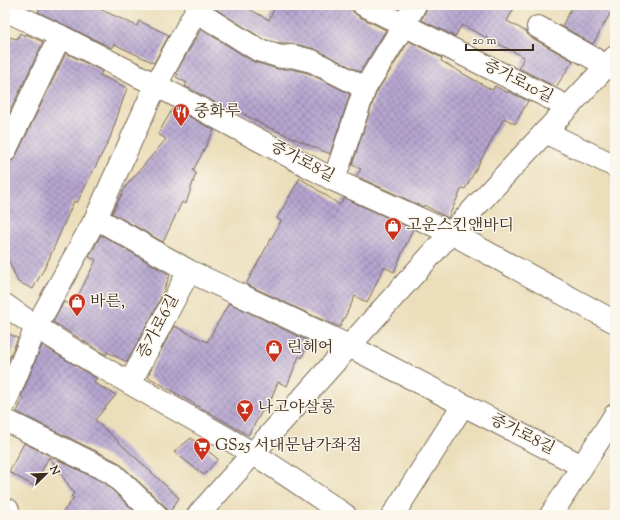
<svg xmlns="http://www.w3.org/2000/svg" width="620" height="520" font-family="'Sorts Mill Goudy','Noto Serif KR',serif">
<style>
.building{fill:url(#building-cross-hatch)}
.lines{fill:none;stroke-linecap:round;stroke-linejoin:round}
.minor-casing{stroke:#796955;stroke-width:24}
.minor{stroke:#fff;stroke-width:22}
.labels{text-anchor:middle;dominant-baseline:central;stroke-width:3;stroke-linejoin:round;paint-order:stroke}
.street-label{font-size:16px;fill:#3b2a1e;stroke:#fbf7ec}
.poi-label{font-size:16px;fill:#3b2a1e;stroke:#fbf7ec;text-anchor:start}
</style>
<defs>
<pattern id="building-cross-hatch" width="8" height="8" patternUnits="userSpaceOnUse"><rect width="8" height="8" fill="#b6a6d0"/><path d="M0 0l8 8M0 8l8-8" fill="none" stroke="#9587a8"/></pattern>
</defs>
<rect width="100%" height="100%" fill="#fbf7ec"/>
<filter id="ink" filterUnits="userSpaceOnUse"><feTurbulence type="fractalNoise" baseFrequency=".025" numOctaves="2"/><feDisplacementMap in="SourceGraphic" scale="8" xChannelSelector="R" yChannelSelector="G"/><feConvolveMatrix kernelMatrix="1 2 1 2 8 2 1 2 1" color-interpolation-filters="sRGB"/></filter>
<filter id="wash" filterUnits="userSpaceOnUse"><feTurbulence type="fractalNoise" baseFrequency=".012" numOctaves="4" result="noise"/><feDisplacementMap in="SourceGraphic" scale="16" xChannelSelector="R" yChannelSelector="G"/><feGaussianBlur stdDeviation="0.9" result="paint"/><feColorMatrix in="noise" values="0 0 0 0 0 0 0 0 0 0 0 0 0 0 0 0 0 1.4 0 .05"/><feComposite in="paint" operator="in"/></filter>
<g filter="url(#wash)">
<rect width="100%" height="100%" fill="#ebdeba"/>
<g id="blocks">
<g class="building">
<path d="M41 5H91L137 26 139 21 169 35 154 63 114 44 112 48 38 12Z"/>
<path d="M219 5H242L269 20 276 5H352L353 12 358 16 386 30 360 72 315 49 295 44H282L263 39 217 10Z"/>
<path d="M427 5H516L507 21 527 32V34L532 38 573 61 556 87 519 68 524 57 462 25 455 36 421 20 426 11Z"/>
<path d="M573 5H615L593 44 562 26Z"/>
<path d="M201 29 254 62 278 69H291L308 73 350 94 330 154 261 124 233 108 232 111 229 110 185 86 187 83 176 77 178 74 176 73Z"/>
<path d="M20 33 25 36 26 34 43 42 5 122V36L17 39Z"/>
<path d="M409 41 442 58 441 61 492 90 495 86 508 93V91L528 101 515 124 504 118 465 189 462 188 448 218 424 205 423 207 356 176 361 169 352 165 376 93Z"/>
<path d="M66 53 102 71 100 75 127 88 110 138 77 203 74 201 48 261 33 289 18 282 5 252V163L12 161 16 156Z"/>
<path d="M173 108 214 130 193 171 196 173 186 204 182 202 163 242 112 213 126 186 166 139 158 134Z"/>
<path d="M300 178 340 205 344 198 413 229 394 272 384 267 367 303 355 296 340 327 316 317 246 284 281 221 277 218Z"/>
<path d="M101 235 170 275 157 306 127 362 107 352 106 355 53 322 64 302 73 306 96 260 89 257Z"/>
<path d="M229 303 308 341 302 358 299 356 287 386 278 382 266 411 263 410 248 435 148 377 150 373H149L174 326 207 342Z"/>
<path d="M5 332 18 338 6 366H5Z"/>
<path d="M42 345 96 378 94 383 116 395 95 420 179 498 168 515V511L165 506 118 462 17 412 23 397 21 396Z"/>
<path d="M191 438 218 459 204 475 174 452Z"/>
<path d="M24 443 105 483 138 515H60L74 498 71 496 74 493 49 457 34 486 9 472Z"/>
</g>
</g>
</g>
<g filter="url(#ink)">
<use href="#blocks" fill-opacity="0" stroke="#796955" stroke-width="1"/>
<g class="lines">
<g class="minor-casing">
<g id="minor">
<path d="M364 5 568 107"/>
<path d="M5 10 60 36 156 85 334 180 451 233 615 322"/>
<path d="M196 11 258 50 281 57 292 56 312 61 365 88"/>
<path d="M538 27 607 66"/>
<path d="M545 132 615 166"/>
<path d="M5 151 60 36"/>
<path d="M334 180 365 88 404 25 415 5"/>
<path d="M96 218 189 271 349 346 582 466"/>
<path d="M5 305C83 361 170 404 252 453 283 472 314 494 345 515"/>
<path d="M130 383 189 271"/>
<path d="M5 403 36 327 96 218 156 85 199 5"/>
<path d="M5 420 112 473 156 515"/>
<path d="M5 509 8 510"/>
<path d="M198 515 333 364 451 233 615 57"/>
<path d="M393 515 463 405"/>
<path d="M551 515 615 415"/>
</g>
</g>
<use href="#minor" class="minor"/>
</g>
</g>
<defs>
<g id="restaurant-pin" transform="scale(0.9)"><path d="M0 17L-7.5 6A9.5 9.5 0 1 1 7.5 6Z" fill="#c8321e" stroke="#fbf7ec"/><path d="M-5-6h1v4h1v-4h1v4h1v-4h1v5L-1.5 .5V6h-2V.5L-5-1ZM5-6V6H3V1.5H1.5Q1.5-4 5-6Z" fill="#fff"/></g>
<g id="shop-pin" transform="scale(0.9)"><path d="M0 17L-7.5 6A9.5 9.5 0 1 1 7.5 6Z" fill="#c8321e" stroke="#fbf7ec"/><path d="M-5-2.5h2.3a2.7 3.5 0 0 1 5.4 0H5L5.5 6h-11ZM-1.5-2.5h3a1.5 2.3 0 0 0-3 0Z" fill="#fff"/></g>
<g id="bar-pin" transform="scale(0.9)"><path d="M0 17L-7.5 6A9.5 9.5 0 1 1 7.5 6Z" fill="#c8321e" stroke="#fbf7ec"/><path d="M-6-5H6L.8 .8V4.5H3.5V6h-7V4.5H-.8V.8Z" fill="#fff"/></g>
<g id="supermarket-pin" transform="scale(0.9)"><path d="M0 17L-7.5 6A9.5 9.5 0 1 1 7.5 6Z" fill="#c8321e" stroke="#fbf7ec"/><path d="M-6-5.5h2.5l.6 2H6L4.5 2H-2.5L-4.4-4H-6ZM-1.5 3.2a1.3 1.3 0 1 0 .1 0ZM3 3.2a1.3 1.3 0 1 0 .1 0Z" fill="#fff"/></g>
</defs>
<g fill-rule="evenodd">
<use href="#restaurant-pin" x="181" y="112"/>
<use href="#shop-pin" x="393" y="226"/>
<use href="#shop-pin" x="77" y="302"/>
<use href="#shop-pin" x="274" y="348"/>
<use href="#bar-pin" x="245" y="408"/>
<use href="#supermarket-pin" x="202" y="446"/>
</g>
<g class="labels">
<g class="street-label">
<text transform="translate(518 82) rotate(27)">증가로10길</text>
<text transform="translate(302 162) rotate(28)">증가로8길</text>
<text transform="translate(159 327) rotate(-62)">증가로6길</text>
<text transform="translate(522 435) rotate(27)">증가로8길</text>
</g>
<g class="poi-label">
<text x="194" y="112">중화루</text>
<text x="406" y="226">고운스킨앤바디</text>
<text x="90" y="302">바른,</text>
<text x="287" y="348">린헤어</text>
<text x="258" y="408">나고야살롱</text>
<text x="215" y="446">GS25 서대문남가좌점</text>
</g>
</g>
<rect width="620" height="520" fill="none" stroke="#fbf7ec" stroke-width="20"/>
<g transform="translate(46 474) rotate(67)" stroke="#fbf7ec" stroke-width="3" paint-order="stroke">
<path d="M0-3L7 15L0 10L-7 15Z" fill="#3b2a1e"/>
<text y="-6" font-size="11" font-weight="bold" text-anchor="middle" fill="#3b2a1e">N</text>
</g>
<path d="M466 44v6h67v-6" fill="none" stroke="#3b2a1e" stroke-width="2"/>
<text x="472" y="44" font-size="12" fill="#3b2a1e" stroke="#fbf7ec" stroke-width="3" paint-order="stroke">20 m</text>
</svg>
